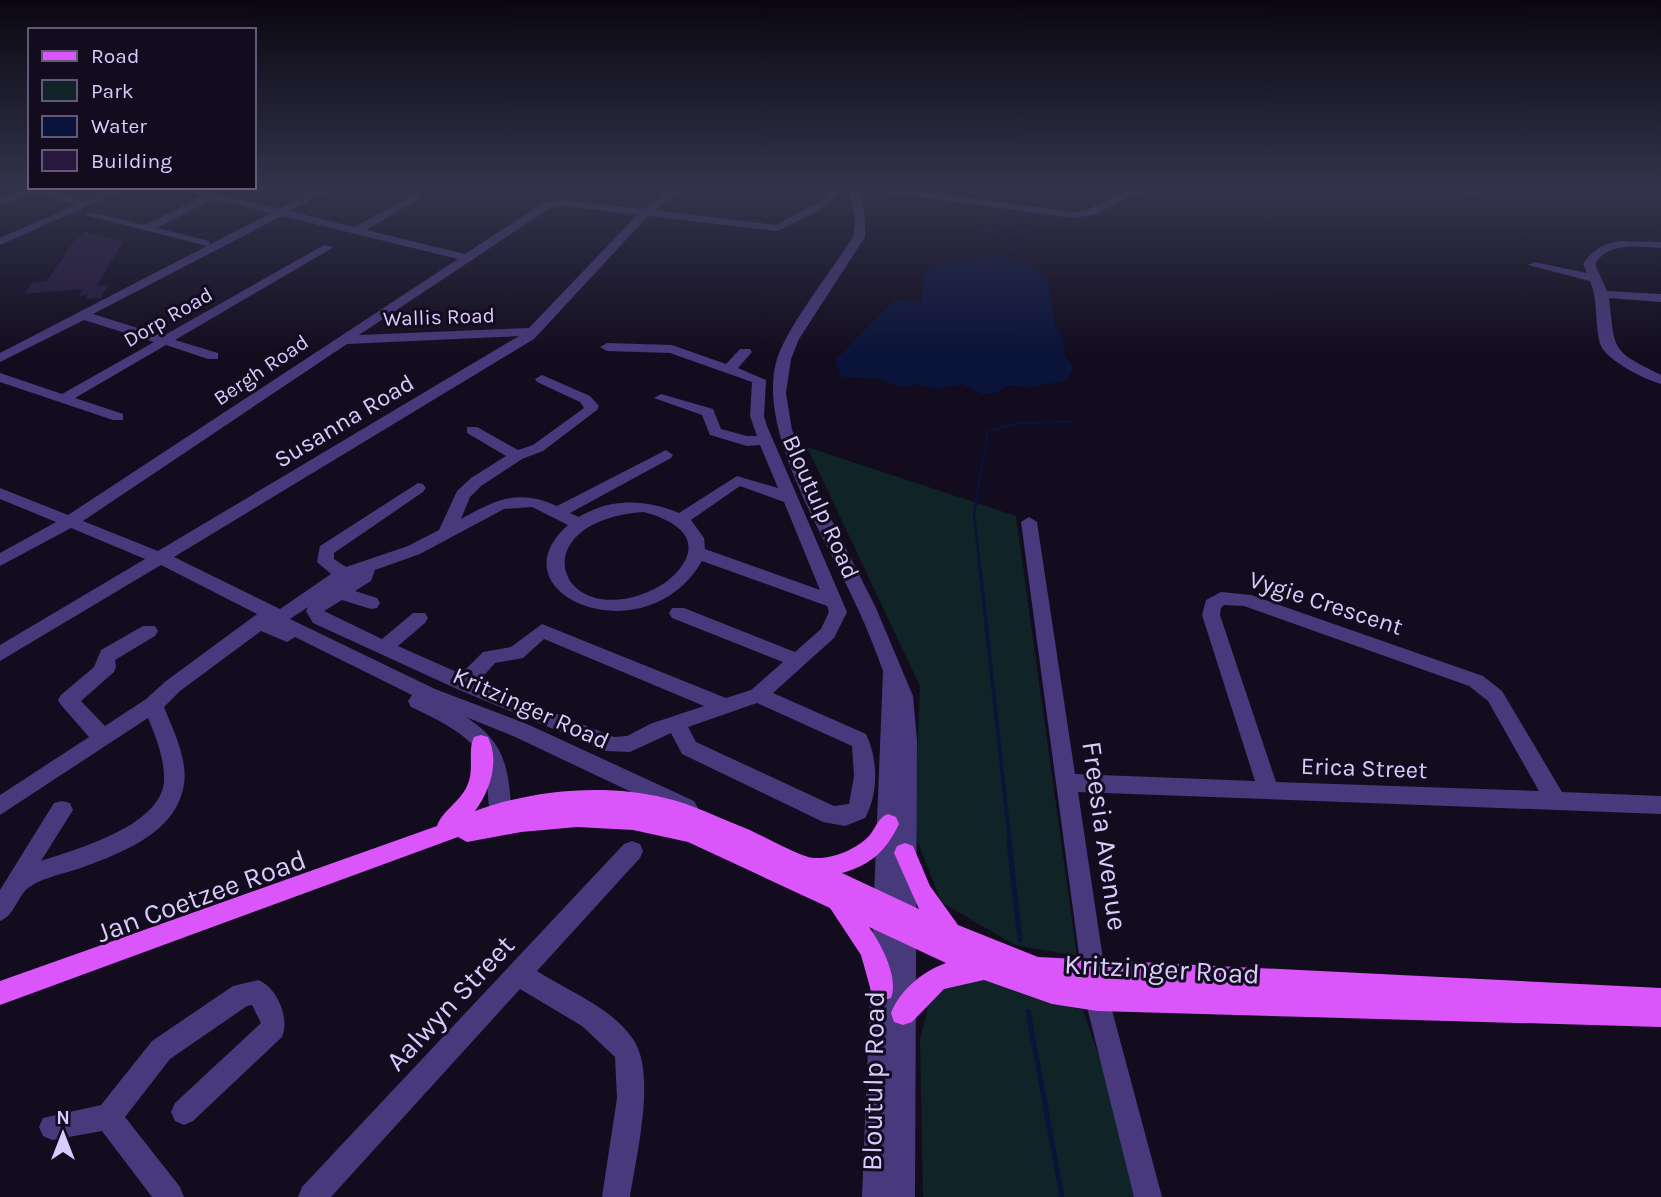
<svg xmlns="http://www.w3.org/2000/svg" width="1661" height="1197" font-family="Karla,sans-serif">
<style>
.green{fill:#102427}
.water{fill:#0a1339}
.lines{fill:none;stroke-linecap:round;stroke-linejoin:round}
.stream-far2{stroke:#0a1339;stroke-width:2.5}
.stream-far1{stroke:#0a1339;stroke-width:3.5}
.stream{stroke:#0a1339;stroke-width:5}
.building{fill:#27193e}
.minor{fill:#47397b;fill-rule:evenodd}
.major{fill:#da55fa;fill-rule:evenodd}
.labels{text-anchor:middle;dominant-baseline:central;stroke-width:6;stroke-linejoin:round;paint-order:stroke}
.far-street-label{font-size:21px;fill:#d9cbfd;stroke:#120c1e}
.street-label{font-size:24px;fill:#d9cbfd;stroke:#120c1e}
.near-street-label{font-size:28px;fill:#d9cbfd;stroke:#120c1e}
</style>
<rect width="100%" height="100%" fill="#120c1e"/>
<g class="green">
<path d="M807 447 1016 516 1077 956 1015 945 941 902 914 832 920 686Z"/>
<path d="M975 976 1083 1010 1115 1103 1139 1197H923L920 1040 933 986Z"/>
</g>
<path class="water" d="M998 256 1026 263 1048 278 1055 326 1062 337 1065 356 1074 369 1066 381 1025 388 1009 385 995 393 982 394 963 384 936 389 919 384 900 387 875 378 841 377 835 360 894 300 922 301 923 275C944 258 972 259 998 256Z"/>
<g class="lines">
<g class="stream-far2">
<path d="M982 222 991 225 1010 222"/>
<path d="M1023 226 1037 220 1064 225"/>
<path d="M983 228 1007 237"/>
<path d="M1006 258 1005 254 1014 248 1006 236 1028 231 1010 222 1021 216 1018 213"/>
<path d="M980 569 974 513 988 431 1019 423 1069 422"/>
</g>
<path class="stream-far1" d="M980 567 1010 844"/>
<g class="stream">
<path d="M1009 842 1020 940"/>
<path d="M1028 1011 1062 1197"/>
</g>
</g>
<path class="building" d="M86 232 123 242 96 286 108 285 101 298 86 299 88 295 79 296 83 289 24 294 32 283 47 281 77 237Z"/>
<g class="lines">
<g class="minor">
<path d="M20 188H42L85 201 115 188H128L0 245V238L76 205 33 193 0 206V199L22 190Z"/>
<path d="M176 188H193L279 209 319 188H332L290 211 354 227 415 194 420 197 419 199 366 230 465 254 543 203 565 200 644 209 672 188H684L655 210 776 225 817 203 834 188H845L825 207 778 231 648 216 534 339 174 557 280 609 331 574 317 562 320 546 418 483 423 484 426 488 423 492 334 553V559L346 567 408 546 439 530 457 491 471 478 506 456 467 433V427H477L518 450 533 445 584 408 580 402 537 382 535 379 542 375 590 396 599 406 597 410 543 451 522 459 481 486 470 497 461 519C495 500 518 488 557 506L666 450 673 455 671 458 570 513 579 517C610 498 646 499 679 513L737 476 778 488 760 445 747 446 710 435 702 415 654 398 661 394 713 409 721 429 747 436H757L750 416 752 382 670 353 607 351 600 347 607 343 672 345 726 364 740 349H750L752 352 738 368 766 380 764 416 767 426 847 612 834 638 773 693 866 734C878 759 879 793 865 818L845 826 823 822 682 754 671 733 630 752 606 751 457 689 313 623 306 611 308 607 290 619 435 689 527 724 694 801 698 808 694 815 687 817 680 815 513 736 466 717C503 741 508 764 511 805L522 810 525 817 522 824 514 827C508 824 498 822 494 818 484 808 491 773 483 758 468 733 436 719 411 707L408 701 412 695 295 637 287 642 261 631 180 691 164 707C173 730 188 759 184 784 177 833 121 853 81 868 66 873 45 877 31 886 17 894 16 915 0 921V890L54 803 62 801 70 803 73 810 41 861C77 849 160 826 164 782 165 760 156 737 148 718L0 815V795L89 737 61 705 58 700 61 695 94 667 101 650 143 626H155L158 631 155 636 115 660 116 667 114 672 81 701 105 726 146 699 166 681 257 614 161 565 0 661V645L145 559 71 528 0 566V553L56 522 0 499V488L68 515 458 259 282 216 93 314 163 336 324 245 334 247 175 340 218 353V359H208L166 345 75 398 123 414V420H113L0 382V373L62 394 154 342 84 320 0 362V353L207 246 85 215 90 212 145 225 202 196ZM213 199 271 213 209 245V241L157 228ZM565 206 637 215 529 328 359 335 550 208ZM519 336 158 551 83 521 347 344ZM740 486 784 502 820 590 705 549 704 538 691 520ZM532 507 568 525C490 594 645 659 702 561L827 606 829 612 821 629 795 652 684 608H672L669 613 672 618 783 662 751 690 726 698 542 624 511 647 483 652 461 674 398 646 425 623 428 618 425 613H413L382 639 324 611 342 600 371 609 377 608 380 603 377 598 355 591 371 581 375 570 420 554 504 509ZM643 512C668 518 702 534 683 564 674 579 657 589 640 595 554 623 525 521 643 512ZM544 639 704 706 650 724 627 736 614 737 478 682 495 663 523 658ZM757 703 852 746 854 776 849 804 834 806 696 742 688 727Z"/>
<path d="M849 188H859L865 219V237L799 339 791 359 786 393 792 430 823 503 876 608 913 696 917 740 915 1197H862L883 671C875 649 867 628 857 607 828 542 755 430 777 359 788 325 833 269 853 237L855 219Z"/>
<path d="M870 188H897L1074 212C1100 209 1119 188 1145 188L1094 215 1074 218 875 191Z"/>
<path d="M1459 188H1471L1480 195 1471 197Z"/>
<path d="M1620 241 1661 242V248C1638 247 1609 241 1595 264L1607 291 1661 294V302L1609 298C1615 352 1611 350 1661 375V384C1646 380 1608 361 1601 346 1594 326 1599 302 1590 281L1528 265 1534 262 1587 273 1583 264C1593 249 1603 244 1620 241Z"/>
<path d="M1029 517 1037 522 1075 774 1255 781 1202 615 1206 600 1221 592 1251 595 1483 676 1502 691 1562 792 1661 796V814L1078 792 1109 999 1162 1197H1134L1085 999 1021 522ZM1224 605 1244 606 1469 686 1488 701 1539 791 1276 782 1220 615 1221 608Z"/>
<path d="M632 841 640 844 643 851 640 858 537 971C568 991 611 1007 633 1039 657 1074 636 1156 630 1197H602L617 1098 615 1057 582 1026 520 989 331 1197H298L302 1187 624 844Z"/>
<path d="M258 980C277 987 290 1018 282 1037L193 1121 184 1125 175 1121 171 1112 175 1103 261 1023 252 1005 247 1006 170 1059 125 1117 180 1187 184 1197H152L102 1131 52 1140 43 1136 39 1127 43 1118 101 1105 152 1041 233 986Z"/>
</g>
<path class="major" d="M481 735 488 737C500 761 490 791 475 811 532 790 605 783 665 798 692 804 719 818 745 828 760 834 802 858 814 858 832 859 855 850 868 837 876 829 877 818 888 814L896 817 899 824C886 851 871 865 842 873L919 909 894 853 897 846 905 843 913 846 930 886 958 925 1038 957 1661 988V1027L1097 1011 1052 1004 984 980 944 989 912 1022 903 1025 894 1022 891 1013C900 990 923 971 946 963L869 927C881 944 899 977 891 998L882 1001 873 998 861 955 830 908 688 842 633 830 577 827 521 832 467 842 458 837 0 1005V981L437 826C442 811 460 802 467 786 475 770 467 751 474 737Z"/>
</g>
<linearGradient id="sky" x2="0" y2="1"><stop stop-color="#0a0710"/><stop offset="0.53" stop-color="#33344c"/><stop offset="1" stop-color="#33344c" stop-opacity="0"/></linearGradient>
<rect width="1661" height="356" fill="url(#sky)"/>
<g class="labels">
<g class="far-street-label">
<text transform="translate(168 317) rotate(-30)">Dorp Road</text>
<text transform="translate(439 317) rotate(-2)">Wallis Road</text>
<text transform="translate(261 370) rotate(-34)">Bergh Road</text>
</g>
<g class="street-label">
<text transform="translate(344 421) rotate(-31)">Susanna Road</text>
<text transform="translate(821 507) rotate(66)">Bloutulp Road</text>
<text transform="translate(1326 603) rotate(18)">Vygie Crescent</text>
<text transform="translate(531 708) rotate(24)">Kritzinger Road</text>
<text transform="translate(1364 768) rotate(2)">Erica Street</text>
</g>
<g class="near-street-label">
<text transform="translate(1105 836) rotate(82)">Freesia Avenue</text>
<text transform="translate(201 896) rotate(-20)">Jan Coetzee Road</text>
<text transform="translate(1162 969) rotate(3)">Kritzinger Road</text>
<text transform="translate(450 1003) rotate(-47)">Aalwyn Street</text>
<text transform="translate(873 1081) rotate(-89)">Bloutulp Road</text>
</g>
</g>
<rect x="28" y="28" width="228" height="161" fill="#120c1e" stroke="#625877" stroke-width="2"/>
<rect x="42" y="51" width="35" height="10" fill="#da55fa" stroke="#625877" stroke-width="2"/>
<text x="91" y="63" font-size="21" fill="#d9cbfd">Road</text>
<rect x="42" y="80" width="35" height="21" fill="#102427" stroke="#625877" stroke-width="2"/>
<text x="91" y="98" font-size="21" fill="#d9cbfd">Park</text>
<rect x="42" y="116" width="35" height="21" fill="#0a1339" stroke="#625877" stroke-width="2"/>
<text x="91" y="133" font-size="21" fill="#d9cbfd">Water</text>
<rect x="42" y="150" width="35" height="21" fill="#27193e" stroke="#625877" stroke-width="2"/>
<text x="91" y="168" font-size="21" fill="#d9cbfd">Building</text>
<g transform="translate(63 1134)" stroke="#120c1e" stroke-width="5" paint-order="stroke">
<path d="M0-5L12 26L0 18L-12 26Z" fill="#d9cbfd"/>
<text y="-10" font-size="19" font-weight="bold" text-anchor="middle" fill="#d9cbfd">N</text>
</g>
</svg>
